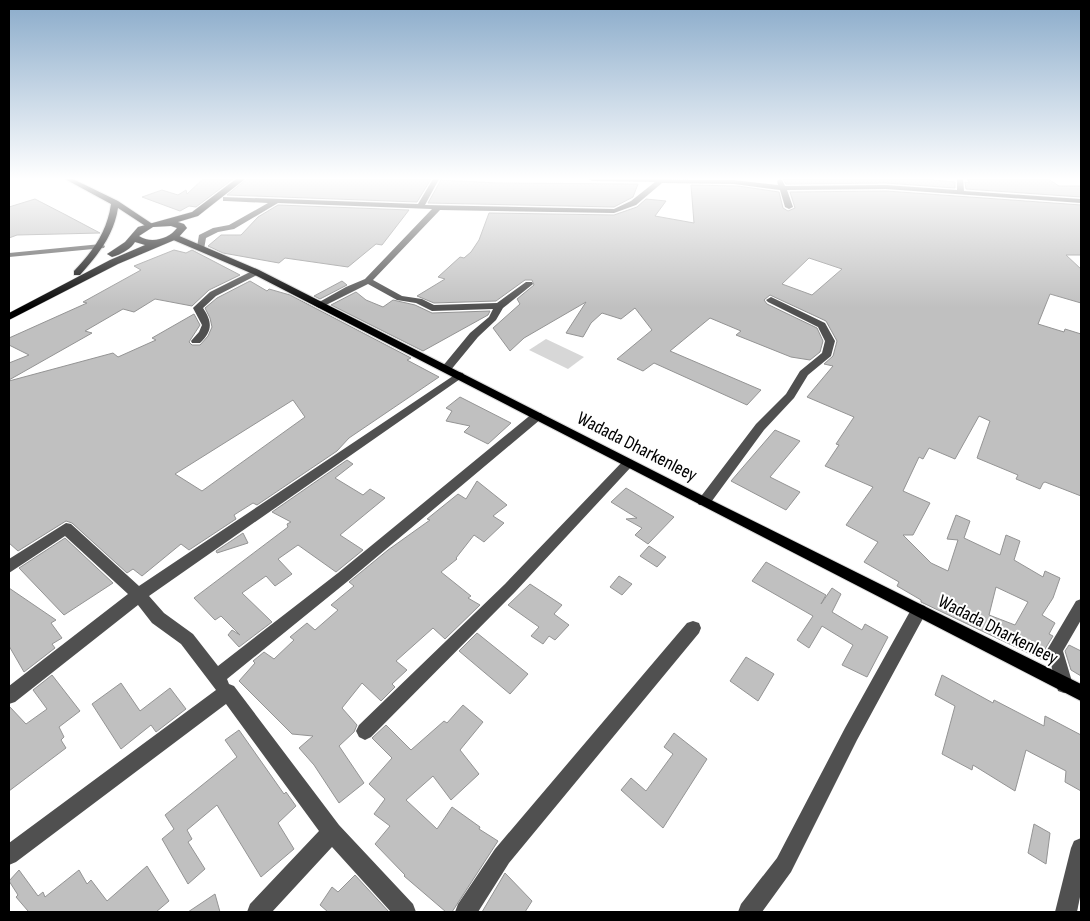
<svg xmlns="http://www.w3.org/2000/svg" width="1090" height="921" font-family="'Sofia Sans Condensed',sans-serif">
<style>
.green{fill:#d7d7d7}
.building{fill:#c0c0c0;stroke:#949494;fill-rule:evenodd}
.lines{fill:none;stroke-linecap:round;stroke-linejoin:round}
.major-casing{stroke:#dbdbdb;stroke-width:2}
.highway-casing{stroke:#dbdbdb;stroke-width:1}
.minor{fill:#505050;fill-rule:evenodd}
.major{fill:#000;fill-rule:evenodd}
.highway{fill:#000;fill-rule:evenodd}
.labels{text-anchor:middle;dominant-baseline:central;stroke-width:4;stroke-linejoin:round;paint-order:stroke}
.street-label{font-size:19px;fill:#000;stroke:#fff}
</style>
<rect width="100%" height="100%" fill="#fff"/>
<path class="green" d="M546 339 584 357 568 369 529 350Z"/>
<g class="building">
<path d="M203 179H233L196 207 189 206 180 211 142 197 162 190 178 195 186 190 187 194Z"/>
<path d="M247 179H431L417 202 227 195Z"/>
<path d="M783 179H924L955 182V188L886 183 786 184Z"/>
<path d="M967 179H1048L1059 186H1081V197L966 189 965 182 970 183Z"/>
<path d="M441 180 498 183 638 184 633 197 614 207 428 203Z"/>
<path d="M691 185 738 186 779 192 783 208 788 211 795 208 790 192 886 191 1081 205V255H1066L1081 269V303L1050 294 1038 324 1064 332 1065 329 1081 334V496L1045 482 1043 483 1040 489 1016 479 1018 475 977 458 990 421 979 416 955 459 929 448 923 459 919 457 903 491 930 503 913 535H903L931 563 948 571 958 540 947 539 956 515 970 521 964 538 1000 555 1006 535 1020 541 1014 560 1043 577 1045 571 1060 578 1053 598 1042 615 1055 623 1049 634 1053 636 1045 649 1047 657 1045 656 1043 660 921 602V600L897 586 899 582 864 562 878 542 846 525 873 487 825 466 839 445 836 444 854 417 807 397 833 366 824 364 833 356 837 341 826 321 770 295 764 300 767 304 817 328 823 341 820 352 810 360 791 357 736 335 741 331 710 318 670 351 761 390 747 405 654 363 643 371 617 359 652 330 635 308 621 319 602 313 591 323 583 337 566 333 586 302 524 338 510 351 493 328 520 304 517 299 534 285 532 280H525L496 301 434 303 417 296 445 279 438 277 460 257 464 258 471 252 479 240 489 213 614 215 637 207 646 199 666 201 655 216 694 223ZM809 258 842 269 812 295 782 284ZM996 587 1028 602 1015 625 989 615Z"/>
<path d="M35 199 66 215 100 233 17 235 9 238V207Z"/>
<path d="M278 205 409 210 382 245 376 244 348 267 285 258 279 263 223 253 208 246 221 235H241L258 217Z"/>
<path d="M174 250 186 253 192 250 240 275 209 290 192 306 155 299 134 312 123 309 85 331 92 333 9 380V363L29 355 9 345V338L87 303 83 302 141 270 134 266Z"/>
<path d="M250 281 267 291 269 289 290 295 411 358 407 360 439 377 349 438 337 451 257 505 253 503 234 515 236 519 189 550 181 544 142 576 133 569 127 573 72 523 66 521 18 551 9 543V381L113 353 118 357 156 340 152 338 194 314 200 325 189 342 192 345H200L208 336 212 327 210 318 205 308 217 298ZM293 400 305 417 202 491 175 474Z"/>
<path d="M342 281 347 285 320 299 314 296Z"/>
<path d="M356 292 366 300 383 307 393 300 415 305 432 313 490 311 488 315 423 351 331 305Z"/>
<path d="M460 397 511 423 488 444 464 432 470 426 446 421 452 411 446 408Z"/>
<path d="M775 430 800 441 770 477 800 492 786 510 731 481Z"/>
<path d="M347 460 353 464 335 478 363 495 370 489 385 498 340 535 363 550 336 572 298 545 278 559 292 574 275 586 266 576 242 593 272 622 239 647 228 635 232 630 240 635 221 616 215 620 194 598 288 527 287 524 291 522 272 512Z"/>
<path d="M477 481 507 505 493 516 504 523 484 542 474 535 456 558 457 559 441 572 471 596 468 598 480 605 445 639 433 628 396 661 407 670 392 684 395 687 381 701 362 683 342 708 357 725 354 732 339 746 364 783 339 803 314 765 299 748 313 736 292 734 239 681 255 663 253 661 264 652 274 659 294 640 290 637 307 623 315 630 338 610 331 605 354 586 349 582 388 550 430 520 427 519 458 494 466 499Z"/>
<path d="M626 488 674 517 648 544 635 535 642 528 626 519 637 518 611 502Z"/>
<path d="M243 533 248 543 217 553 216 551Z"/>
<path d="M65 538 113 583 64 615 19 568Z"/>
<path d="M649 546 666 557 657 567 640 556Z"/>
<path d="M766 562 826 595 821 604 832 588 841 594 832 612 862 630 865 624 888 637 867 677 842 665 853 645 822 626 809 648 797 640 813 616 752 581Z"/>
<path d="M619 576 632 584 622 595 610 587Z"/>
<path d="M530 584 562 605 554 614 569 625 555 640 549 636 543 644 531 636 539 627 508 605Z"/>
<path d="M9 588 56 620 51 623 62 638 52 644 55 648 24 672 9 646Z"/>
<path d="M477 633 528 674 510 694 459 651Z"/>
<path d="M1069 645 1081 651V676L1071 670 1065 651Z"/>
<path d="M746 657 774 674 758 701 730 681Z"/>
<path d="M52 675 80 711 59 727 64 737 61 740 66 748 9 791V706L26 724 47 709 33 690Z"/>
<path d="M942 675 993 703 994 700 1044 726 1045 716 1081 735V791L1065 782 1066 771 1026 750 1015 791 973 765 972 770 942 754 955 706 935 695Z"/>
<path d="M121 683 140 711 170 688 186 709 156 732 151 725 121 749 92 704Z"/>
<path d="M463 705 483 722 460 750 479 774 451 800 433 776 406 800 437 829 452 807 480 827 479 829 498 841 452 912H446L404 876 405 875 375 844 390 826 374 814 385 799 369 784 392 758 372 738 386 725 411 750 444 721 447 723Z"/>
<path d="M239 730 284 794 286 792 296 806 278 823 294 849 261 877 217 805 187 830 192 839 188 842 205 869 188 884 162 839 174 829 165 815 237 757 225 740Z"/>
<path d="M674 733 707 759 663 828 621 790 631 778 646 791 673 754 664 747Z"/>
<path d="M1034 824 1050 833 1046 864 1028 853Z"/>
<path d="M147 866 169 901 156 912H27L28 911 16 897 18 895 9 881 19 870 38 896 43 892 45 897 79 870 87 884 91 880 107 901Z"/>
<path d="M505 873 532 901 525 912H482Z"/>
<path d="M355 875 389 912H328L320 905 332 887 338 892Z"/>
<path d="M215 894 220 912H188Z"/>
</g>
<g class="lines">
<g class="major-casing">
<g id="major">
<path d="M65 179H73L118 201 154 225 147 227 118 208C114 235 98 255 80 275H74V271C93 251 107 232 111 204Z"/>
<path d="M171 235H177L259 270 709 499 1081 684V701L253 274 171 239Z"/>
</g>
</g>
<g class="highway-casing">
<path id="highway" d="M236 179H245L198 216 178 222 184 224 187 228 177 239 118 264 9 320V313L110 260 145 245 135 242C131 249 120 255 112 257L107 254 125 242 138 227 192 212ZM171 226 177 228C169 239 151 244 139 236L153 227Z"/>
</g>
<g class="minor">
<path d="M433 179H439L425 205 614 209 631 201 655 182 592 181 589 179 734 180 778 185 777 181 780 179 782 180 785 186 886 185 957 190V179H963L964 191 1081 199V203L886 189 787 190 793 207 789 209 785 207 780 190 734 184 662 183 636 205 614 213 440 210 373 280 402 296 422 299 434 305 497 303 526 282H532L533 284 503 308 496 320 478 337 450 371H442L441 369 442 367 470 333 489 317 493 309 432 311 416 303 397 300 368 284 322 307 319 308 314 305 346 287 365 279 432 209 278 203 234 229 218 232 206 238 204 249 197 247 199 235 213 228 229 225 268 203 226 201H223V197L418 204Z"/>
<path d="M101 244 105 246 104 248 9 257V253Z"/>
<path d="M256 269 260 272 259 274 216 296 203 308C213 323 212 331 200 343H192L191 341 199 332 202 325 193 308 195 306 210 292Z"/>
<path d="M771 297 825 323 835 341 831 356 808 375 794 398 764 430 709 505H699L697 502 699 499 756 424 786 394 800 371 822 353 825 341 818 327 768 302 766 300Z"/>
<path d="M459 372 463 373 464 375 463 377 149 596 164 613 193 634 218 666 338 573 533 413H541L543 416 541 419 348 581 227 679 229 684 234 686 339 825 413 904 416 912H391L332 847 272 912H247L250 904 319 831 226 704 16 862 9 865V843L216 690 181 644 152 623 138 605 15 702 9 704V686L128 594 65 536 9 573V559L66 523 71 524 139 586Z"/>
<path d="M628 459 632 460 634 463 632 466 515 592 371 737 365 740 359 737 356 731 359 725 505 584 624 460Z"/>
<path d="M1081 599V620L1063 651 1073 685 1070 691 1064 693 1058 691 1047 650 1076 601Z"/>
<path d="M919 604 925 606 927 611 857 740 791 872 762 912H738L741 904 777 858 845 728 913 606Z"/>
<path d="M693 621 699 623 701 628 699 633 509 863 478 912H455L458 904 495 849 687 623Z"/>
<path d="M1081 838V892L1077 912H1055L1071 848 1074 841Z"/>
</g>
<use href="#major" class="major"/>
<use href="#highway" class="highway"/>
</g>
<linearGradient id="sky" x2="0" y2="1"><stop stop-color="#8aabca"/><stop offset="0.58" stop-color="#fff"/><stop offset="1" stop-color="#fff" stop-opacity="0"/></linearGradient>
<rect width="1090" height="308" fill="url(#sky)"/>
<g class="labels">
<g class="street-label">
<text transform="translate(637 447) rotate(27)">Wadada Dharkenleey</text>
<text transform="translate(998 630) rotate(27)">Wadada Dharkenleey</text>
</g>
</g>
<rect width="1090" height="921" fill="none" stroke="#000000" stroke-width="20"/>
</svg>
